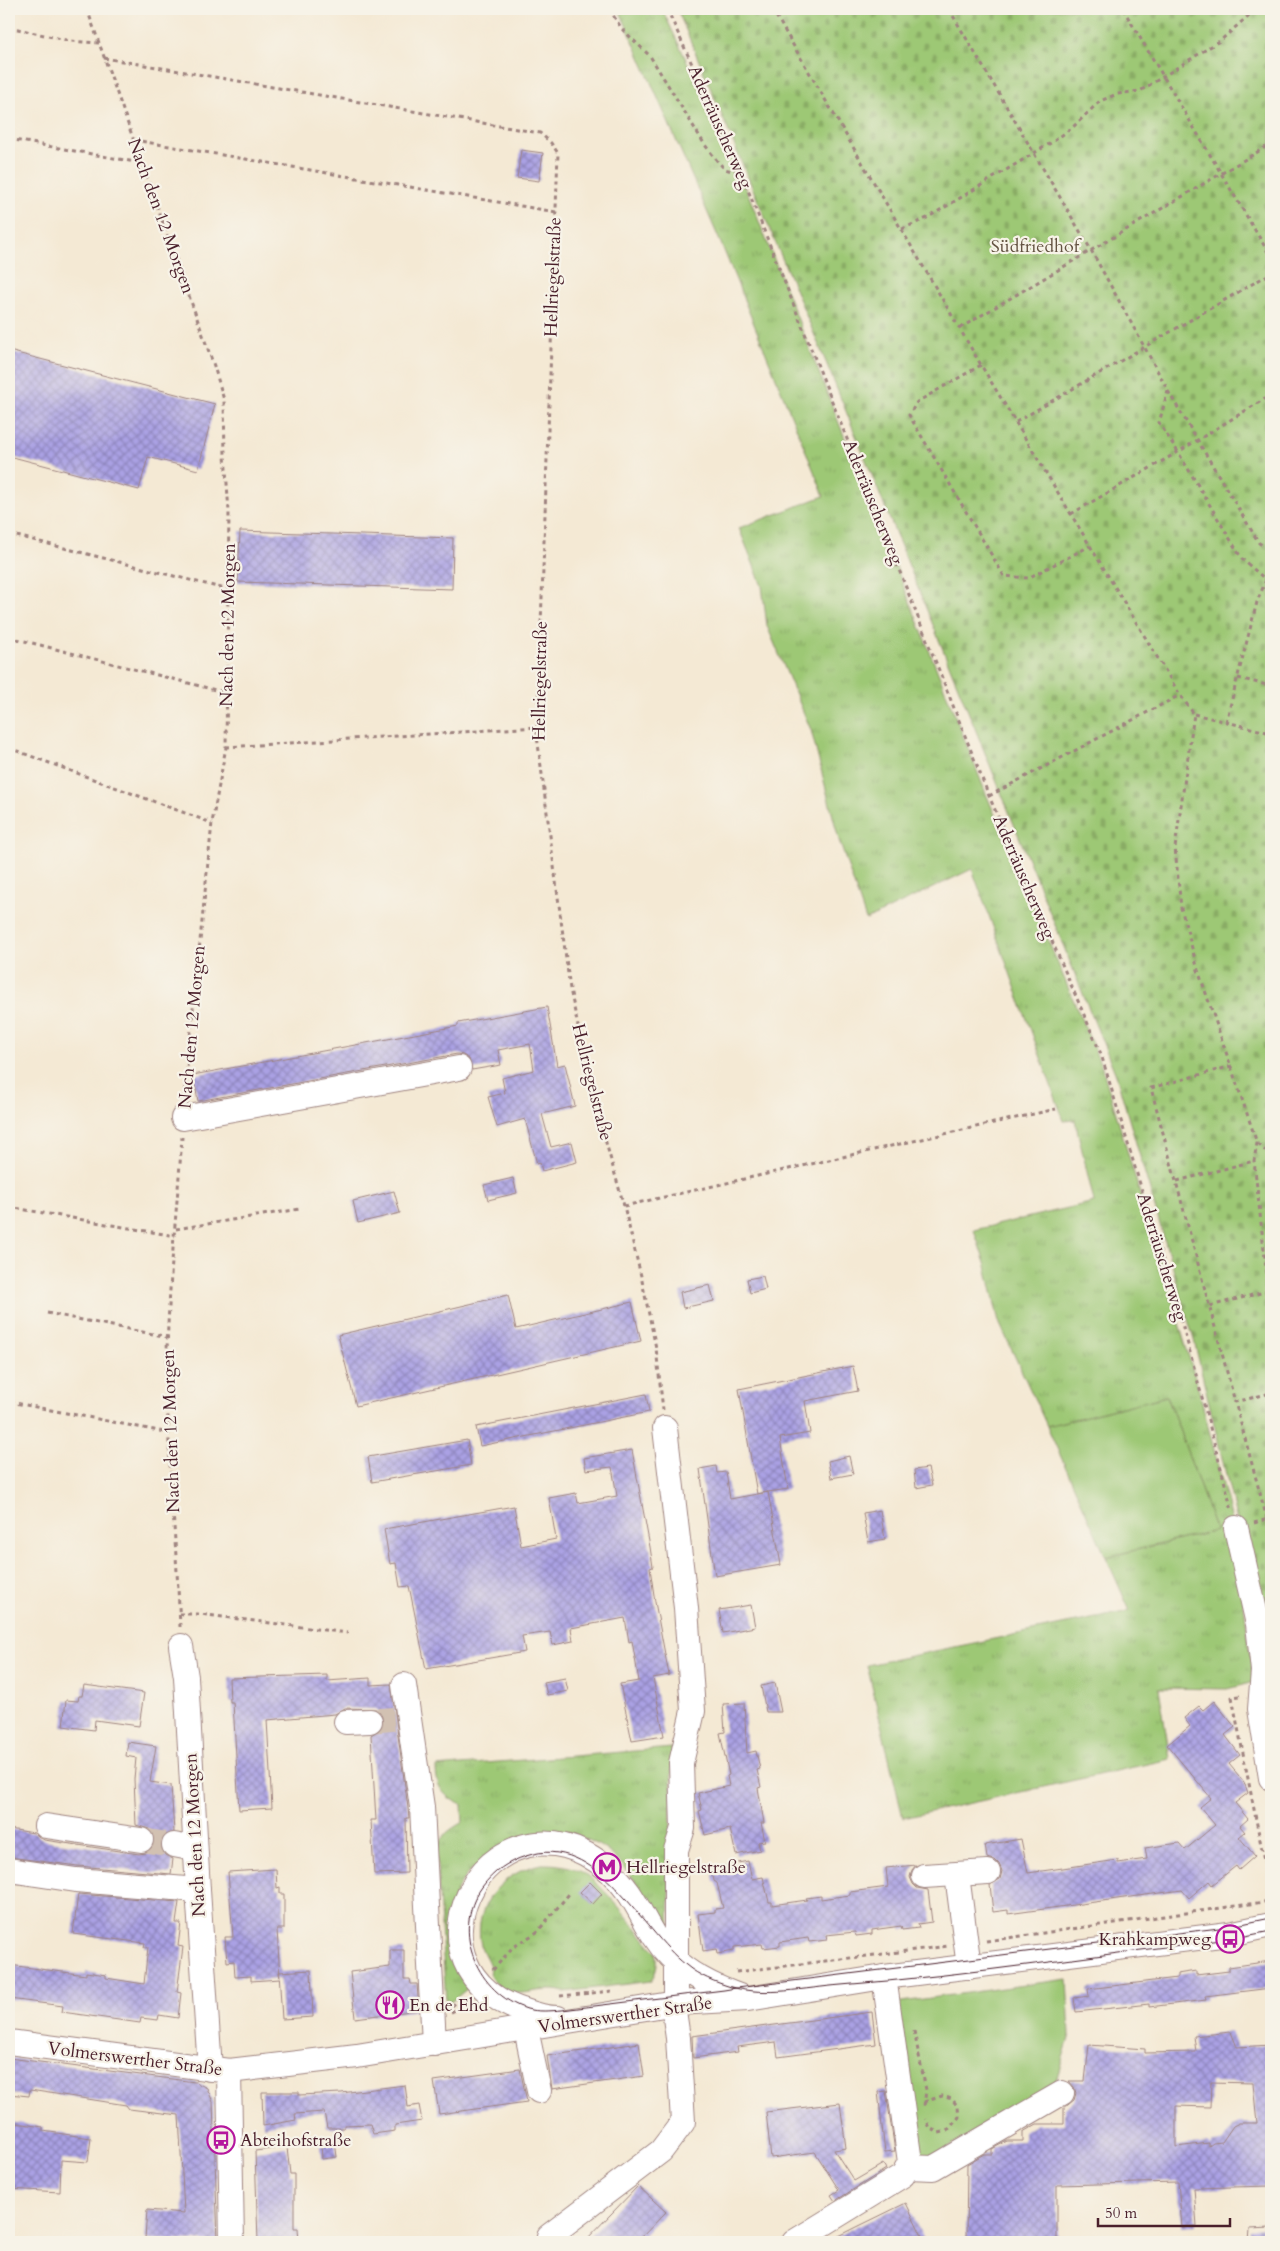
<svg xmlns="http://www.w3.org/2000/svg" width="1280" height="2251" font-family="Cardo,serif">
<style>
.grass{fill:url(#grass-tufts);stroke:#747450}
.cemetery{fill:url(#cemetery-stones);stroke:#747450}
.green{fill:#9dc875;stroke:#747450}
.building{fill:url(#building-cross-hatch);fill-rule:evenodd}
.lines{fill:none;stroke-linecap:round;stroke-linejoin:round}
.minor-tunnel{stroke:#d2c1b2;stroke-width:24;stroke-dasharray:24 12;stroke-linecap:butt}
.minor-casing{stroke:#9f8480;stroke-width:26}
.path{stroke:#9f8480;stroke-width:3;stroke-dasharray:4 4;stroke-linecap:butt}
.minor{stroke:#fff;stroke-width:24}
.tram{stroke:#4a1f2b;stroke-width:1}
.labels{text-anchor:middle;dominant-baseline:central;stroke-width:4.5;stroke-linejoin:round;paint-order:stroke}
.street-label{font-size:18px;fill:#4a1f2b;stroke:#f7f3e8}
.park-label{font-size:18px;fill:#635241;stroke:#f7f3e8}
.poi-label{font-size:18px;fill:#4a1f2b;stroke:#f7f3e8;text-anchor:start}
</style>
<defs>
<pattern id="grass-tufts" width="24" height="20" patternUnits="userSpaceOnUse" patternTransform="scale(1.25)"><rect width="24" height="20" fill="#9dc875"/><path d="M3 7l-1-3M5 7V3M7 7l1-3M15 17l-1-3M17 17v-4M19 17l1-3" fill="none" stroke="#89ab65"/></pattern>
<pattern id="cemetery-stones" width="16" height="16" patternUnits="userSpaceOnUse" patternTransform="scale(1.25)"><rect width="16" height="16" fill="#9dc875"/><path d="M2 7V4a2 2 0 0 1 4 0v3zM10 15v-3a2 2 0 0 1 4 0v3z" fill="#89ab65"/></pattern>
<pattern id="building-cross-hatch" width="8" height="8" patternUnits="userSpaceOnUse" patternTransform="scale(1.25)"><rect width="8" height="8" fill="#aaa1e4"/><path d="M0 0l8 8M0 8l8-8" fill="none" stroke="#8c83b9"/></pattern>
</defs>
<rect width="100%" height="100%" fill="#f7f3e8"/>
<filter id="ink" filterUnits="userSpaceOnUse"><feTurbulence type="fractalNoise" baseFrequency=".02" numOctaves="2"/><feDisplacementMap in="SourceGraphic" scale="10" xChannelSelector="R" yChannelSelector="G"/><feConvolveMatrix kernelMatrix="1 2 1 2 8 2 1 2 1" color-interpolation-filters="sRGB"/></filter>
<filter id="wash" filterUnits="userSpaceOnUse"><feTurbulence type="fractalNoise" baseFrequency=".0096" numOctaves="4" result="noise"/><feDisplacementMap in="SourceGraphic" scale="20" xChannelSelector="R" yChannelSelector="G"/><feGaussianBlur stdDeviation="1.12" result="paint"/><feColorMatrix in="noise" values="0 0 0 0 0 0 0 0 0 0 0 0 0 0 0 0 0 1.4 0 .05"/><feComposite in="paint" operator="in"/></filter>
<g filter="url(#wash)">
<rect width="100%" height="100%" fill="#f4e9d4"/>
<g class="grass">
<path d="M619 9H662L739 171 987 796 1103 1070 1198 1387 1234 1528 1254 1682 1227 1689 1159 1688 1170 1759 903 1818 867 1665 1130 1611 1106 1557 1216 1531 1167 1396 1047 1426 999 1322 986 1266 974 1230 1094 1202 1075 1120 1064 1121 972 869 866 920 839 840 811 730 767 626 762 586 739 528 824 496 723 248Z"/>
<path d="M672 1748 669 1940C650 1908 633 1866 600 1846 589 1839 566 1830 553 1833 545 1835 474 1867 470 1871 441 1901 444 1957 468 1988L452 2001 446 2002 436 1848C443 1834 449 1830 463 1822L462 1805C444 1797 436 1788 436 1767Z"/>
<path d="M541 1864C556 1864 572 1865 585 1874 610 1892 635 1928 656 1952 659 1962 656 1972 651 1981L564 1992C535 1983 509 2009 490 1975 493 1965 484 1957 481 1946 472 1905 503 1872 541 1864Z"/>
</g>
<path class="cemetery" d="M677 9H1271V1621L1261 1622 1194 1340 1116 1075 828 367Z"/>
<g class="green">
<path d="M1167 1396 1216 1531 1106 1557 1047 1426Z"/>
<path d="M1067 1979 1070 2035 1053 2090 924 2161 916 2146 895 2003Z"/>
</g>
<g id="blocks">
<g class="building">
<path d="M521 150 543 153 539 181 517 178Z"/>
<path d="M9 351 215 404 198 470 148 457 139 490 9 456Z"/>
<path d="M240 531 453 538 452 589 238 582Z"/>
<path d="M547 1007 557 1066 565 1064 575 1106 542 1114 551 1147 572 1142 577 1162 542 1171 540 1163 537 1164 525 1119 497 1127 488 1097 505 1093 502 1078 534 1070 530 1044 498 1050 501 1065 472 1070 469 1059 463 1055 457 1054 198 1101 193 1075 458 1026V1023Z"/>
<path d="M513 1178 517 1193 488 1200 484 1185Z"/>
<path d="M394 1191 400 1213 358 1223 353 1201Z"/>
<path d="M763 1276 766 1289 750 1293 747 1279Z"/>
<path d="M710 1285 714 1301 683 1308 680 1292Z"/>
<path d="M508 1295 516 1329 632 1302 641 1341 356 1406 338 1335Z"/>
<path d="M853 1366 858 1391 805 1401 810 1433 780 1438 788 1489 768 1492 781 1565 715 1576 700 1469 716 1466 717 1473 726 1472 730 1499 768 1492 757 1494 739 1389Z"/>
<path d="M646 1394 649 1412 480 1446 476 1427Z"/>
<path d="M467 1440 471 1465 372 1482 368 1457Z"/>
<path d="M632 1450 650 1547 653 1567 650 1568 655 1602 669 1675 653 1678 664 1736 632 1741 620 1684 639 1681 632 1641 629 1642 625 1618 571 1628 573 1641 553 1645 550 1632 522 1636 525 1652 426 1669 409 1586 400 1587 396 1563 390 1564 384 1529 514 1506 521 1546 556 1539 549 1498 576 1493 578 1503 617 1496 612 1467 586 1470 584 1458Z"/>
<path d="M849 1456 853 1474 831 1478 828 1461Z"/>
<path d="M928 1468 932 1485 916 1488 914 1470Z"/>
<path d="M880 1510 885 1539 868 1542 863 1513Z"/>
<path d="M751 1605 755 1627 723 1633 719 1610Z"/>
<path d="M327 1675V1681L370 1678V1685L391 1684 408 1808 409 1818H406L407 1873 374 1874 371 1820H376L371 1735 382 1728 384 1721 381 1713 376 1709 345 1708 335 1714 267 1720 272 1808 239 1810 233 1702H230L229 1678Z"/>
<path d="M565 1678 568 1691 547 1695 544 1682Z"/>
<path d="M775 1683 781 1712H766L761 1686Z"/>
<path d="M84 1685 144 1693 139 1726 95 1720 94 1730 63 1726 66 1700 78 1701 79 1696H82Z"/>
<path d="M1214 1701 1235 1727 1225 1735 1240 1755 1229 1764 1244 1782 1248 1793 1235 1803 1248 1819 1240 1826 1245 1832 1239 1837 1255 1856 1239 1870 1236 1866 1212 1885 1209 1881 1189 1898 1182 1890 1008 1914V1910L993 1912 990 1885 1000 1879 1002 1871 999 1864 995 1860 987 1858 985 1845 1021 1839 1028 1873 1118 1860V1863L1147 1859 1145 1848 1179 1843 1185 1850 1215 1825 1200 1807 1211 1798 1167 1745 1190 1726 1184 1718 1199 1706 1203 1710Z"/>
<path d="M744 1703 747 1753 756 1751 760 1769 757 1770 761 1787 758 1788 764 1823H761L765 1841 758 1842 760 1850 736 1855 730 1829 705 1835 699 1811 702 1810 698 1793 729 1786 727 1776 729 1775 720 1733 725 1732 723 1704Z"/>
<path d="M128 1742 156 1746 150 1782 171 1785 174 1832 164 1836 160 1843 161 1849 165 1855 173 1859 171 1874 78 1866 9 1857V1829L34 1833 44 1840 139 1854 146 1853 151 1849 154 1842V1835L149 1829 136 1825 134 1779 136 1758 126 1756Z"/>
<path d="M748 1861 752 1879 763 1877 769 1902H772V1905L807 1900 806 1898 821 1896V1899L850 1895V1892L888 1887 886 1868 916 1865 912 1870 910 1877 913 1884 917 1888 928 1890 932 1922 918 1924 919 1928 910 1929 902 1930 901 1926 872 1930V1934L856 1936 855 1932 826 1935 827 1940 809 1942 808 1938 780 1942V1946L763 1948 762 1944 734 1947V1951L717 1954 716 1949 703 1951 698 1914 715 1912V1909L723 1908 717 1883 714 1881 713 1875 714 1868Z"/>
<path d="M276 1869 277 1888 280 1887V1894H284V1929H277L280 1979 251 1981V1976L235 1977 234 1961 227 1962 225 1937H233L228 1872Z"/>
<path d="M590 1882 602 1894 593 1904 580 1892Z"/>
<path d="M78 1894 179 1902 176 1923H181L178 1946 183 1947 177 1992 181 1993 178 2018 159 2015 158 2020 141 2018 140 2023 62 2012 63 2006 9 1999V1965L86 1975V1972L106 1975V1978L144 1984 148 1947H144L145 1943 73 1934Z"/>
<path d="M390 1950H404V1979H410L411 1984H417L419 2010 355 2018 350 1972 390 1967Z"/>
<path d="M1271 1961V1988L1205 1996 1206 2000 1149 2007V2004L1076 2012 1074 1998 1089 1996 1088 1989 1177 1978V1974L1196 1971V1975L1229 1971V1967Z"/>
<path d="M311 1970 313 2017 282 2019 279 1972Z"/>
<path d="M872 2012 876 2044 778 2057 776 2042 737 2047 738 2052 693 2058 692 2036Z"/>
<path d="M1231 2032 1237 2047 1271 2045V2186L1194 2188 1197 2226 1182 2227 1178 2182 1057 2185V2242H966L967 2164 984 2154H992V2149L1007 2141H1023V2132L1037 2124H1064V2108L1074 2100 1076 2093 1074 2087 1069 2081H1085L1089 2045 1145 2049V2053L1196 2052 1194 2036ZM1211 2082 1253 2083 1257 2123H1239L1233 2126 1222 2142 1213 2143 1209 2146V2143L1176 2147V2106L1210 2107Z"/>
<path d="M639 2043 644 2076 552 2089 547 2056Z"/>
<path d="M9 2058 195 2082 207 2088 213 2102 218 2242 145 2239 147 2210 184 2213 179 2115 129 2109 126 2105 30 2090 29 2096 9 2094Z"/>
<path d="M520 2069 527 2102 439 2114 434 2081Z"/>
<path d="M405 2085 408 2107 419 2105 422 2121 395 2125V2131L373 2134 370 2124 344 2125V2128H327L324 2112 295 2114 296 2120 263 2126 262 2092H299V2095L341 2093Z"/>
<path d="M886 2091 895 2151 885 2152 878 2092Z"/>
<path d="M840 2103 846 2148 834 2150 854 2181 883 2164 886 2169 835 2201 831 2195 839 2190 815 2152 771 2158 766 2112Z"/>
<path d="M9 2122 43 2127V2131L91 2138 88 2162 61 2160 60 2192 9 2189Z"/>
<path d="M335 2141 337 2157 322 2159 321 2143Z"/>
<path d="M287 2147 290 2174H294V2228H298L299 2242H258L255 2151Z"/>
<path d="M638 2186 666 2212 637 2242H584Z"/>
<path d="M906 2203 925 2242H827L859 2226Z"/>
<path d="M1271 2228V2242H1249L1250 2229Z"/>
</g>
</g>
</g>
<g filter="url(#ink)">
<use href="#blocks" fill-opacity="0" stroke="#9f8480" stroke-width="1"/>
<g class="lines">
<g class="minor-tunnel">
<path d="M370 1721 403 1718"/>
<path d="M141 1840 174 1845"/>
</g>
<g class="minor-casing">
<g id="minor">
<path d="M183 1118 459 1068"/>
<path d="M665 1428 686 1608 693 1711 681 1763 683 1828 676 1850V2003"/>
<path d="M1236 1528 1258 1624 1263 1671 1260 1709 1271 1778"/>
<path d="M181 1646 186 1677 198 1890 210 2069"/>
<path d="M404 1685 422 1807 434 2044"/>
<path d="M346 1722 370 1721"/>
<path d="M46 1826 141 1840"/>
<path d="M174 1845 195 1849"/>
<path d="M9 1870 76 1880 198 1890"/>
<path d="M957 1875 969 1967"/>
<path d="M924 1876 988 1872"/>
<path d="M558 2018C546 2018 536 2015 525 2011 465 1993 442 1938 475 1883 486 1864 508 1849 529 1845 570 1837 606 1861 629 1893 644 1915 651 1937 670 1956 689 1975 716 1988 742 1997"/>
<path d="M526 2029 539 2091"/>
<path d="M9 2042 229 2071 357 2056 676 2003 748 1999 884 1977 1229 1934 1271 1925"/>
<path d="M229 2071 232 2242"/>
<path d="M908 2167 933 2168 1062 2093"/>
<path d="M549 2236 661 2151 683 2122 678 2038 673 2004"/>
<path d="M794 2242 903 2175 910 2162 884 1977"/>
</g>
</g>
<g class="path">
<path d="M87 9 214 366 224 400 225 455 229 512 226 747 212 823 184 1098"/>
<path d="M609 9 622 29 650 56 705 145 718 162 725 169 732 171 740 170"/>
<path d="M667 9 740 170 989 796 1101 1054 1187 1341 1232 1510"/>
<path d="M772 9 981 365 1180 695 1194 714 1175 848 1181 908 1198 970 1257 1143 1254 1161 1271 1311"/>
<path d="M949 9 1091 250 1168 390 1159 423 1178 452 1242 559 1266 580 1271 582"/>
<path d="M1123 9 1271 257"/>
<path d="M9 27 70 41 99 43"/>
<path d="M104 58 540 133 551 143 558 153 537 736 570 989 593 1097 624 1206 641 1276 656 1348 663 1410"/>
<path d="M9 139 141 163"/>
<path d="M134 140 556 212"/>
<path d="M902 229 927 218 1054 141 1073 127 1100 101 1117 94 1140 91 1221 40 1256 9"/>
<path d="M960 328 1271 144"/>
<path d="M981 365 917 402 909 415 1004 576 1028 578 1090 546"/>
<path d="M1168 391 1259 543 1271 551"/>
<path d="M1016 422 1271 273"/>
<path d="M1071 514 1178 452 1271 395"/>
<path d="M9 534 229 590"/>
<path d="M9 637 227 693"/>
<path d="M1238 678 1271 686"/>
<path d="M1194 714 1271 733"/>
<path d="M1226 722 1257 602 1266 580 1271 574"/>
<path d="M226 747 538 727"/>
<path d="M9 748 212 823"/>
<path d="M989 796 1180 695"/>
<path d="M1232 1066 1151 1088 1235 1402"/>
<path d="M1258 1144 1271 1156"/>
<path d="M1177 1181 1254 1161"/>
<path d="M624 1206 1056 1109"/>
<path d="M9 1207 175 1236"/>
<path d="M176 1229 300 1209"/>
<path d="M1210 1306 1268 1291"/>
<path d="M47 1313 168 1337"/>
<path d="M10 1402 169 1433"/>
<path d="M1267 1519 1235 1402 1271 1393"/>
<path d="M1254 1523 1271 1518"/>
<path d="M179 1614H200L348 1633"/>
<path d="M180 1627C176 1536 166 1444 167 1352 169 1280 177 1208 182 1137"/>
<path d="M1240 1696 1232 1697 1271 1896"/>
<path d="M986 1941 1271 1901"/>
<path d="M493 1970 512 1948 537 1932 569 1894"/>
<path d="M736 1972 948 1946"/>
<path d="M560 1996 613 1991"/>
<path d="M452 2006 464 1995"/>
<path d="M451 2012 473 2003"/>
<path d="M914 2031 926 2090 924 2106"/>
<path d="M924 2102 942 2096 952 2099 958 2107 959 2117 947 2131 939 2133 930 2128 926 2119"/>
</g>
<use href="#minor" class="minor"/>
<path class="tram" d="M1271 1918 1227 1927 736 1988 724 1990 562 2010C550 2011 538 2012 527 2009 478 1994 450 1931 482 1887 494 1871 507 1862 526 1856 598 1832 640 1929 686 1965 699 1976 715 1982 731 1987 767 1997 804 1988 841 1985 971 1975 1100 1954 1230 1939L1271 1931"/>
</g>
</g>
<defs>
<g id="metro-ring" transform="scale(1.4375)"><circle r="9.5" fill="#f7f3e8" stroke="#b5179e" stroke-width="1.5"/><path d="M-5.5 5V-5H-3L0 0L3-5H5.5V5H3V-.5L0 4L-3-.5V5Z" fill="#b5179e"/></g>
<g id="bus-ring" transform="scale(1.4375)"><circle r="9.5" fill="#f7f3e8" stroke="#b5179e" stroke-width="1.5"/><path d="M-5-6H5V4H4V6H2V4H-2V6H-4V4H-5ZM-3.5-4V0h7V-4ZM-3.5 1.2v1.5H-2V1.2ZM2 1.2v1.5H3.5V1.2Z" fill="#b5179e"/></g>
<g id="restaurant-ring" transform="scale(1.4375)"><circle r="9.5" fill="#f7f3e8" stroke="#b5179e" stroke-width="1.5"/><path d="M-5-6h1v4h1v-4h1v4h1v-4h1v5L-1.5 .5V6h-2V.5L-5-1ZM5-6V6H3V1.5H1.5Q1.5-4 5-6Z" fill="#b5179e"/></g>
</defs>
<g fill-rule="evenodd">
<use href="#metro-ring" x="607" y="1867"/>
<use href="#bus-ring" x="1230" y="1939"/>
<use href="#restaurant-ring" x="390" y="2005"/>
<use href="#bus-ring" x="221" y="2140"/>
</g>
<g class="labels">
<g class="street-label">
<text transform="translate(720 127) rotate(66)">Aderräuscherweg</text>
<text transform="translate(161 216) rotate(70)">Nach den 12 Morgen</text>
<text transform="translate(553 277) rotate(-88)">Hellriegelstraße</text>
<text transform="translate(873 502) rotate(68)">Aderräuscherweg</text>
<text transform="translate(228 625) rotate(-89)">Nach den 12 Morgen</text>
<text transform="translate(540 681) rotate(-89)">Hellriegelstraße</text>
<text transform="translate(1024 877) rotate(67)">Aderräuscherweg</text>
<text transform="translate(192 1027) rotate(-85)">Nach den 12 Morgen</text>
<text transform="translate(592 1082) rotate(76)">Hellriegelstraße</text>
<text transform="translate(1162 1257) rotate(73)">Aderräuscherweg</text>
<text transform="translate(171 1431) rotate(-92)">Nach den 12 Morgen</text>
<text transform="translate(195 1835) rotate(-93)">Nach den 12 Morgen</text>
<text transform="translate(625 2015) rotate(-8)">Volmerswerther Straße</text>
<text transform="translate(135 2059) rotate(7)">Volmerswerther Straße</text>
</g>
<g class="park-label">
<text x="1035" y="246">Südfriedhof</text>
</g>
<g class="poi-label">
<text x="626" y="1867">Hellriegelstraße</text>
<text x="1211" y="1939" text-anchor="end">Krahkampweg</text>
<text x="409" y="2005">En de Ehd</text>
<text x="240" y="2140">Abteihofstraße</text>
</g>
</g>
<rect width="1280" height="2251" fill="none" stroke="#f7f3e8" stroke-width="30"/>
<path d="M1098 2218v8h132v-8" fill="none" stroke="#4a1f2b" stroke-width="2.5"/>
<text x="1105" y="2218" font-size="15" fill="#4a1f2b" stroke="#f7f3e8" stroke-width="4" paint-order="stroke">50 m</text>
</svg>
